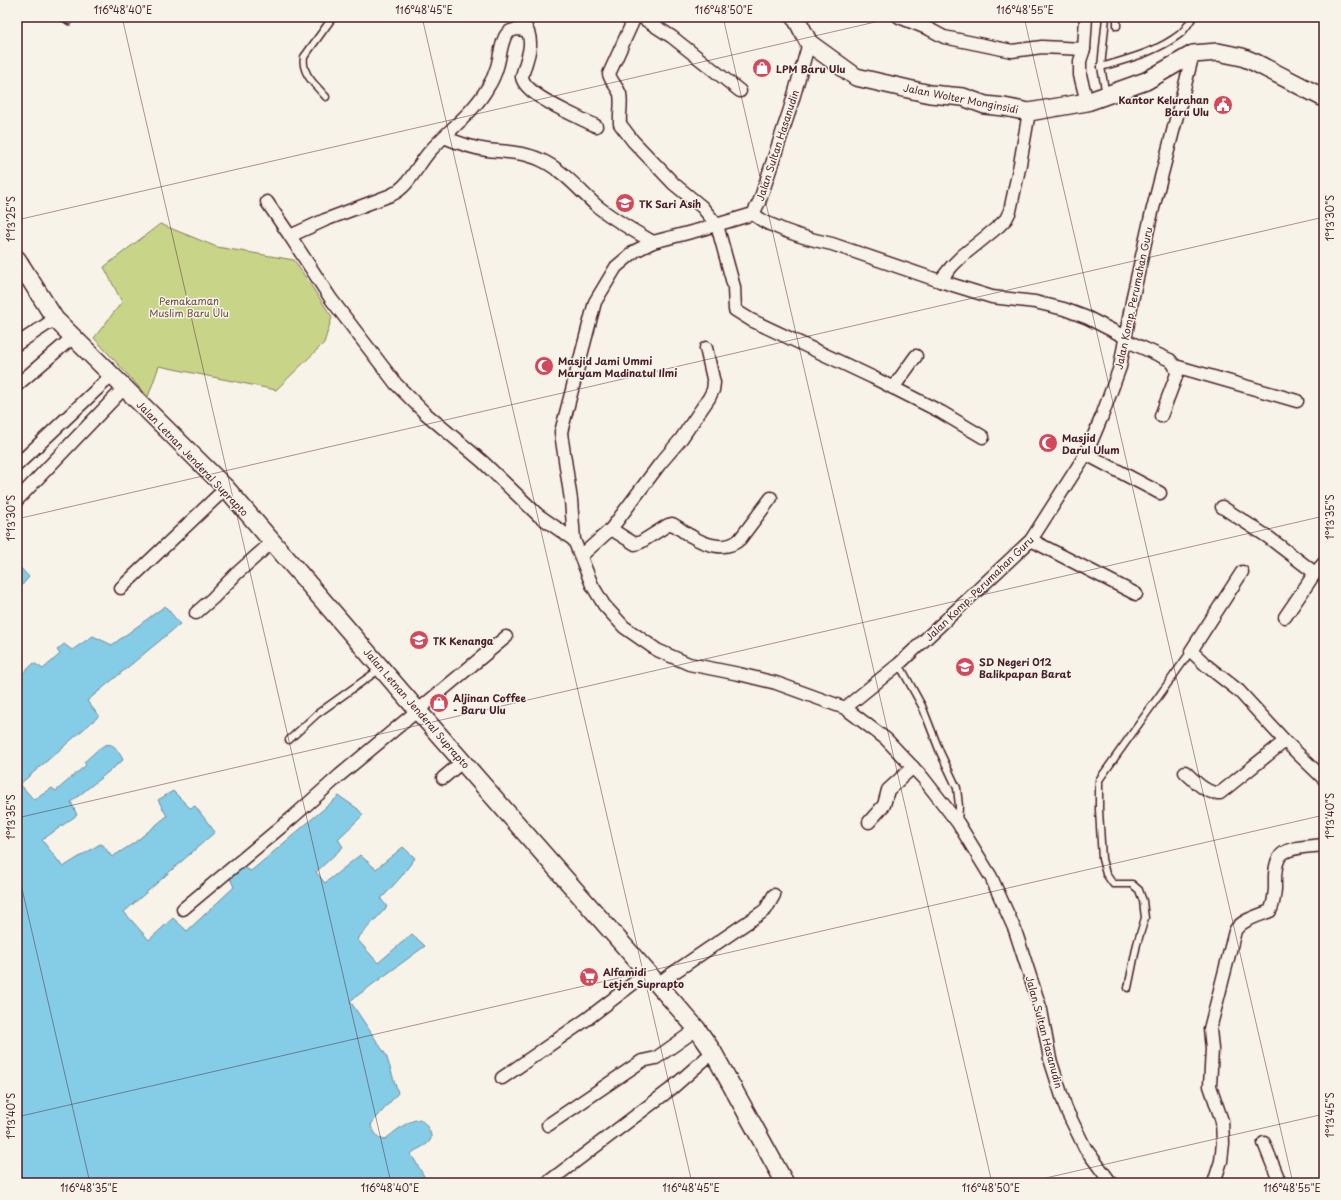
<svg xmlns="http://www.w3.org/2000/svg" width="1341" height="1200" font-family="'Playpen Sans',sans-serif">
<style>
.green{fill:#c8d589;stroke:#897a5a}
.water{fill:#85cce6;stroke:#6d879b}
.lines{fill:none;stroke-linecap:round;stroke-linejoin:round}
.lane-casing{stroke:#4a1f2b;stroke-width:9}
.street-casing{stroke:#4a1f2b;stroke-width:15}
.secondary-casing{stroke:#4a1f2b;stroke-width:20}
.lane{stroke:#f7f3e8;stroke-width:6}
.street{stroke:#f7f3e8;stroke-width:12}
.secondary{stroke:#f7f3e8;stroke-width:17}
.ticks{fill:none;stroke:#4a1f2b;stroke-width:1;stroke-opacity:0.45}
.labels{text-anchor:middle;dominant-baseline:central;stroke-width:3;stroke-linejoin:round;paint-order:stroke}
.poi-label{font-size:10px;font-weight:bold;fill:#4a1f2b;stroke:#f7f3e8;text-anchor:start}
.street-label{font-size:10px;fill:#4a1f2b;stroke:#f7f3e8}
.park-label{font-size:10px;fill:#6a4c42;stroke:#f7f3e8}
.neatline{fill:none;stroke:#4a1f2b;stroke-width:1.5}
.ticks-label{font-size:10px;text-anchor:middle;fill:#4a1f2b}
</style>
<rect width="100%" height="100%" fill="#f7f3e8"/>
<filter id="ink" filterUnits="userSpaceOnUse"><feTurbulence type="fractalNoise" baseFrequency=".025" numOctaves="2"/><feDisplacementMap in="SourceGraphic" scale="8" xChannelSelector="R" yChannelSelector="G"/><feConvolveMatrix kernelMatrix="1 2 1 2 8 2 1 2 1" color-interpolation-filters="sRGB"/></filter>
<g filter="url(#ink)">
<path class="green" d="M160 224 217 247 294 260 332 317 324 343 276 390 159 366 148 397 94 338 122 302 104 267Z"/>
<g class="water">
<path d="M17 564 29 577 17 591Z"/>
<path d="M165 606 180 624 87 701 99 716 20 784 34 800 52 788 56 791 86 765 84 762C100 749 110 731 123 760L71 802 77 815 42 840 63 867 100 844 103 845 112 857 134 843 167 816 158 800 173 791 190 808 195 806 215 832 124 912 149 940 173 918 187 931 234 887 229 876 241 866 251 871 339 796 358 809 363 815 338 839 343 847 316 872 325 883 360 855 376 869 403 847 415 858 400 878 381 899 387 907 357 939 378 963 412 934 425 946 350 1001 386 1055 398 1093 372 1123 371 1127 378 1137 384 1140C395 1132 406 1121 420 1119 425 1123 427 1126 430 1132 436 1145 417 1147 411 1154L428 1183H17V679L34 663 43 669 60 654 57 650 64 644 72 650 93 636 112 645Z"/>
</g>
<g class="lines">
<g class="lane-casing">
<g id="lane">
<path d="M63 17 69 21 72 17"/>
<path d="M1106 17 1101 67 1106 95"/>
<path d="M1117 26V17"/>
<path d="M1101 67C1128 59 1157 52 1180 34 1185 30 1189 23 1193 17"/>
<path d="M326 97C316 85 301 74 304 57L333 17"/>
<path d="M899 664 922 706 940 752 957 788 959 806 958 823"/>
<path d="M289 740 317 714 380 669"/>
<path d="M1128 988 1137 944 1145 918 1143 901 1139 890 1132 884H1113L1106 874 1102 859 1099 810V780L1191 651"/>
</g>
</g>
<g class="street-casing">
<g id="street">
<path d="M525 17 526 31"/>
<path d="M635 17 609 74C611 82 617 86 620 94 622 104 619 114 620 124L633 141 674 184 702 207 717 225 734 287 735 310 751 320 872 377 941 412 983 437"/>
<path d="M641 17 672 37 740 91"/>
<path d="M899 17 929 29 944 37 1012 51 1042 47 1084 49"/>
<path d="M1086 17 1084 49 1080 61V75L1087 102"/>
<path d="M809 43 790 109 760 200 753 214 699 230 653 242 635 251 616 267 595 302 561 432 562 440 571 500 574 540 592 585 604 605 624 627 657 650 689 664 739 674 776 683 845 708 886 739 923 778 958 823 991 877 1015 930 1041 1010 1050 1059 1066 1109 1085 1148 1111 1183"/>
<path d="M444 137C458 143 472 148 487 150 505 152 524 152 541 160 563 170 579 190 597 206 614 220 634 231 653 242"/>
<path d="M267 202 290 236"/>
<path d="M753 214C759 218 765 223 772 225 791 234 812 240 832 244L940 281 992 297 1035 302 1064 309 1088 318 1125 337"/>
<path d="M940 281 952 266 962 256 999 226 1006 219 1010 211 1020 164 1029 112"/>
<path d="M1125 340 1170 360 1175 366 1177 374 1161 416"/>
<path d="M17 344 55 319"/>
<path d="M1175 366 1297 401"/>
<path d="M17 385 73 337"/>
<path d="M893 388 916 356"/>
<path d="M1086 454 1160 493"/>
<path d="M17 465 112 375"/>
<path d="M17 500 124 388"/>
<path d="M1222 507 1268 537 1315 573"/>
<path d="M611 529 635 544 641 542 668 525 672 524C679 527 684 533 691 536 705 545 727 552 740 539L771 498"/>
<path d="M574 540 538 515 483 462 425 413 396 384 331 299 290 236 325 220 391 195C410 186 417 165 431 150 450 129 474 112 488 87 492 81 495 74 497 67 500 58 501 42 506 35 511 28 521 28 528 32 534 47 525 62 522 77 525 96 579 117 596 126"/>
<path d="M1031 540 1136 594"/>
<path d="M581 556 611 529 659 465 681 439 709 398 713 390 714 383 706 348"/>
<path d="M1242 572 1191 651 1207 666 1239 691 1285 741 1324 779"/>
<path d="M121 588 226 488"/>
<path d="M196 613 213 598 236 574 272 542"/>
<path d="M1285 617 1315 573 1324 563"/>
<path d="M845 708 899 664 1031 540 1086 454 1102 416 1120 367 1133 296 1151 216 1193 54"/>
<path d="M1185 772C1195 781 1206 794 1220 793L1285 741"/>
<path d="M443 778 463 761"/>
<path d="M869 822 884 805 888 790 913 767"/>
<path d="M183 909 293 817 340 775 506 637"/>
<path d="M657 984 761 913 766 909 774 895"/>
<path d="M502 1078 587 1019 647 973"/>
<path d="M548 1125 642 1061 656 1058 697 1029"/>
<path d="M1264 1143 1280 1183"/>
<path d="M547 1183 671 1089 713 1052"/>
<path d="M1214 1183 1221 1161 1223 1143 1222 1121 1210 1086 1212 1049 1210 1029 1235 931C1241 920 1258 916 1270 911 1274 904 1274 897 1275 889 1275 879 1274 867 1279 858 1285 846 1310 847 1323 845"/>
</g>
</g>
<g class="secondary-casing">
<g id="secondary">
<path d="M794 17 797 20 809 43 856 77 930 94 963 97 985 105 1004 107 1029 112 1087 102 1146 81 1193 54 1218 52 1242 57 1254 62 1324 98"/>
<path d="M17 259 55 319 226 488 418 711 697 1029 713 1052 785 1183"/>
</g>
</g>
<use href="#lane" class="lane"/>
<use href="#street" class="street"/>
<use href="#secondary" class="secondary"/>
</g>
</g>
<path class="ticks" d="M122 17 391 1183M422 17 692 1183M723 17 992 1183M1024 17 1293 1183M17 220 897 17M17 519 1324 217M17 818 1324 516M17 867 90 1183M17 1117 1324 815M1024 1183 1324 1114"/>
<defs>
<g id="shop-disc" transform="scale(1)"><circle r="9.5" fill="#d1495b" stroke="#f7f3e8"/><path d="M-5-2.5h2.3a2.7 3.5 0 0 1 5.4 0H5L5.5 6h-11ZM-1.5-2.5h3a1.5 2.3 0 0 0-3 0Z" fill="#fff"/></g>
<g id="civic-disc" transform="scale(1)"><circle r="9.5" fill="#d1495b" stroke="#f7f3e8"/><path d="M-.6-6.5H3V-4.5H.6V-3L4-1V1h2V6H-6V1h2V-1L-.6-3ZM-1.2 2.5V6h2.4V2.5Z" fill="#fff"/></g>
<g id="school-disc" transform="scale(1)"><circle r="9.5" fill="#d1495b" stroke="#f7f3e8"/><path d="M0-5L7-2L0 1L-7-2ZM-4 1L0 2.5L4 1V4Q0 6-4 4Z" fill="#fff"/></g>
<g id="mosque-disc" transform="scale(1)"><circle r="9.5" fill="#d1495b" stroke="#f7f3e8"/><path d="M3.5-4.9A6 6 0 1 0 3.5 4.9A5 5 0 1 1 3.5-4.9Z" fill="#fff"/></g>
<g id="supermarket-disc" transform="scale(1)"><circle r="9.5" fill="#d1495b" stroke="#f7f3e8"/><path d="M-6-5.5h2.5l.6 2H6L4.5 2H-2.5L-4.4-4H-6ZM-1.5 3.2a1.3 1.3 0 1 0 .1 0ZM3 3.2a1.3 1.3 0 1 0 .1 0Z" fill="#fff"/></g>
</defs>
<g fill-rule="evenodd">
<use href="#shop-disc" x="762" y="68"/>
<use href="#civic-disc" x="1223" y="105"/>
<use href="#school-disc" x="625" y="203"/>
<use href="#mosque-disc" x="544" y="366"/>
<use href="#mosque-disc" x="1048" y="443"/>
<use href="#school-disc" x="419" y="640"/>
<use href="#school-disc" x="965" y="667"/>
<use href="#shop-disc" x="439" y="703"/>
<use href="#supermarket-disc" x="589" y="977"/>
</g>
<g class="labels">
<g class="poi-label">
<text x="776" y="68">LPM Baru Ulu</text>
<text x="1209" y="99" text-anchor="end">Kantor Kelurahan<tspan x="1209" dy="12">Baru Ulu</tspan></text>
<text x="639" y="203">TK Sari Asih</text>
<text x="558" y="360">Masjid Jami Ummi<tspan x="558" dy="12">Maryam Madinatul Ilmi</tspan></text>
<text x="1062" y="437">Masjid<tspan x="1062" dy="12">Darul Ulum</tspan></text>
<text x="433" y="640">TK Kenanga</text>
<text x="979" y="661">SD Negeri 012<tspan x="979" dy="12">Balikpapan Barat</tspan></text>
<text x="453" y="697">Aljinan Coffee<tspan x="453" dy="12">- Baru Ulu</tspan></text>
<text x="603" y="971">Alfamidi<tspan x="603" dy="12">Letjen Suprapto</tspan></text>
</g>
<g class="street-label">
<text transform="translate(961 98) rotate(11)">Jalan Wolter Monginsidi</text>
<text transform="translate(777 145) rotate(-72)">Jalan Sultan Hasanudin</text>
<text transform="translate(1133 298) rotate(-78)">Jalan Komp. Perumahan Guru</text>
<text transform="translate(193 458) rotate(46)">Jalan Letnan Jenderal Suprapto</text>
<text transform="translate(979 588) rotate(-44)">Jalan Komp. Perumahan Guru</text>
<text transform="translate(417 708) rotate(49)">Jalan Letnan Jenderal Suprapto</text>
<text transform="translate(1045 1032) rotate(75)">Jalan Sultan Hasanudin</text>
</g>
<g class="park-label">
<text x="189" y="300">Pemakaman<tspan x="189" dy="12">Muslim Baru Ulu</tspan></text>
</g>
</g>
<rect width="1341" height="1200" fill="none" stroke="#f7f3e8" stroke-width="44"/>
<rect x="22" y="22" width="1297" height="1156" class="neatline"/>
<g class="ticks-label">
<text x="123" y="14">116°48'40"E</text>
<text x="424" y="14">116°48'45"E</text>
<text x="724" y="14">116°48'50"E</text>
<text x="1025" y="14">116°48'55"E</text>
<text transform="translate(1330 218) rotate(-90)" y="4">1°13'30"S</text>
<text transform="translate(11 219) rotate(-90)" y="4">1°13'25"S</text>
<text transform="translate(1330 517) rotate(-90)" y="4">1°13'35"S</text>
<text transform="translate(11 518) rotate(-90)" y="4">1°13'30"S</text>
<text transform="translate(1330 816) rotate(-90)" y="4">1°13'40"S</text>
<text transform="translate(11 817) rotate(-90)" y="4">1°13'35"S</text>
<text transform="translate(1330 1115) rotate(-90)" y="4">1°13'45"S</text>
<text transform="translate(11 1116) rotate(-90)" y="4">1°13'40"S</text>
<text x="89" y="1192">116°48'35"E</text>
<text x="390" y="1192">116°48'40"E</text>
<text x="691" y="1192">116°48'45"E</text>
<text x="991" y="1192">116°48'50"E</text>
<text x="1292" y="1192">116°48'55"E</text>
</g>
</svg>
